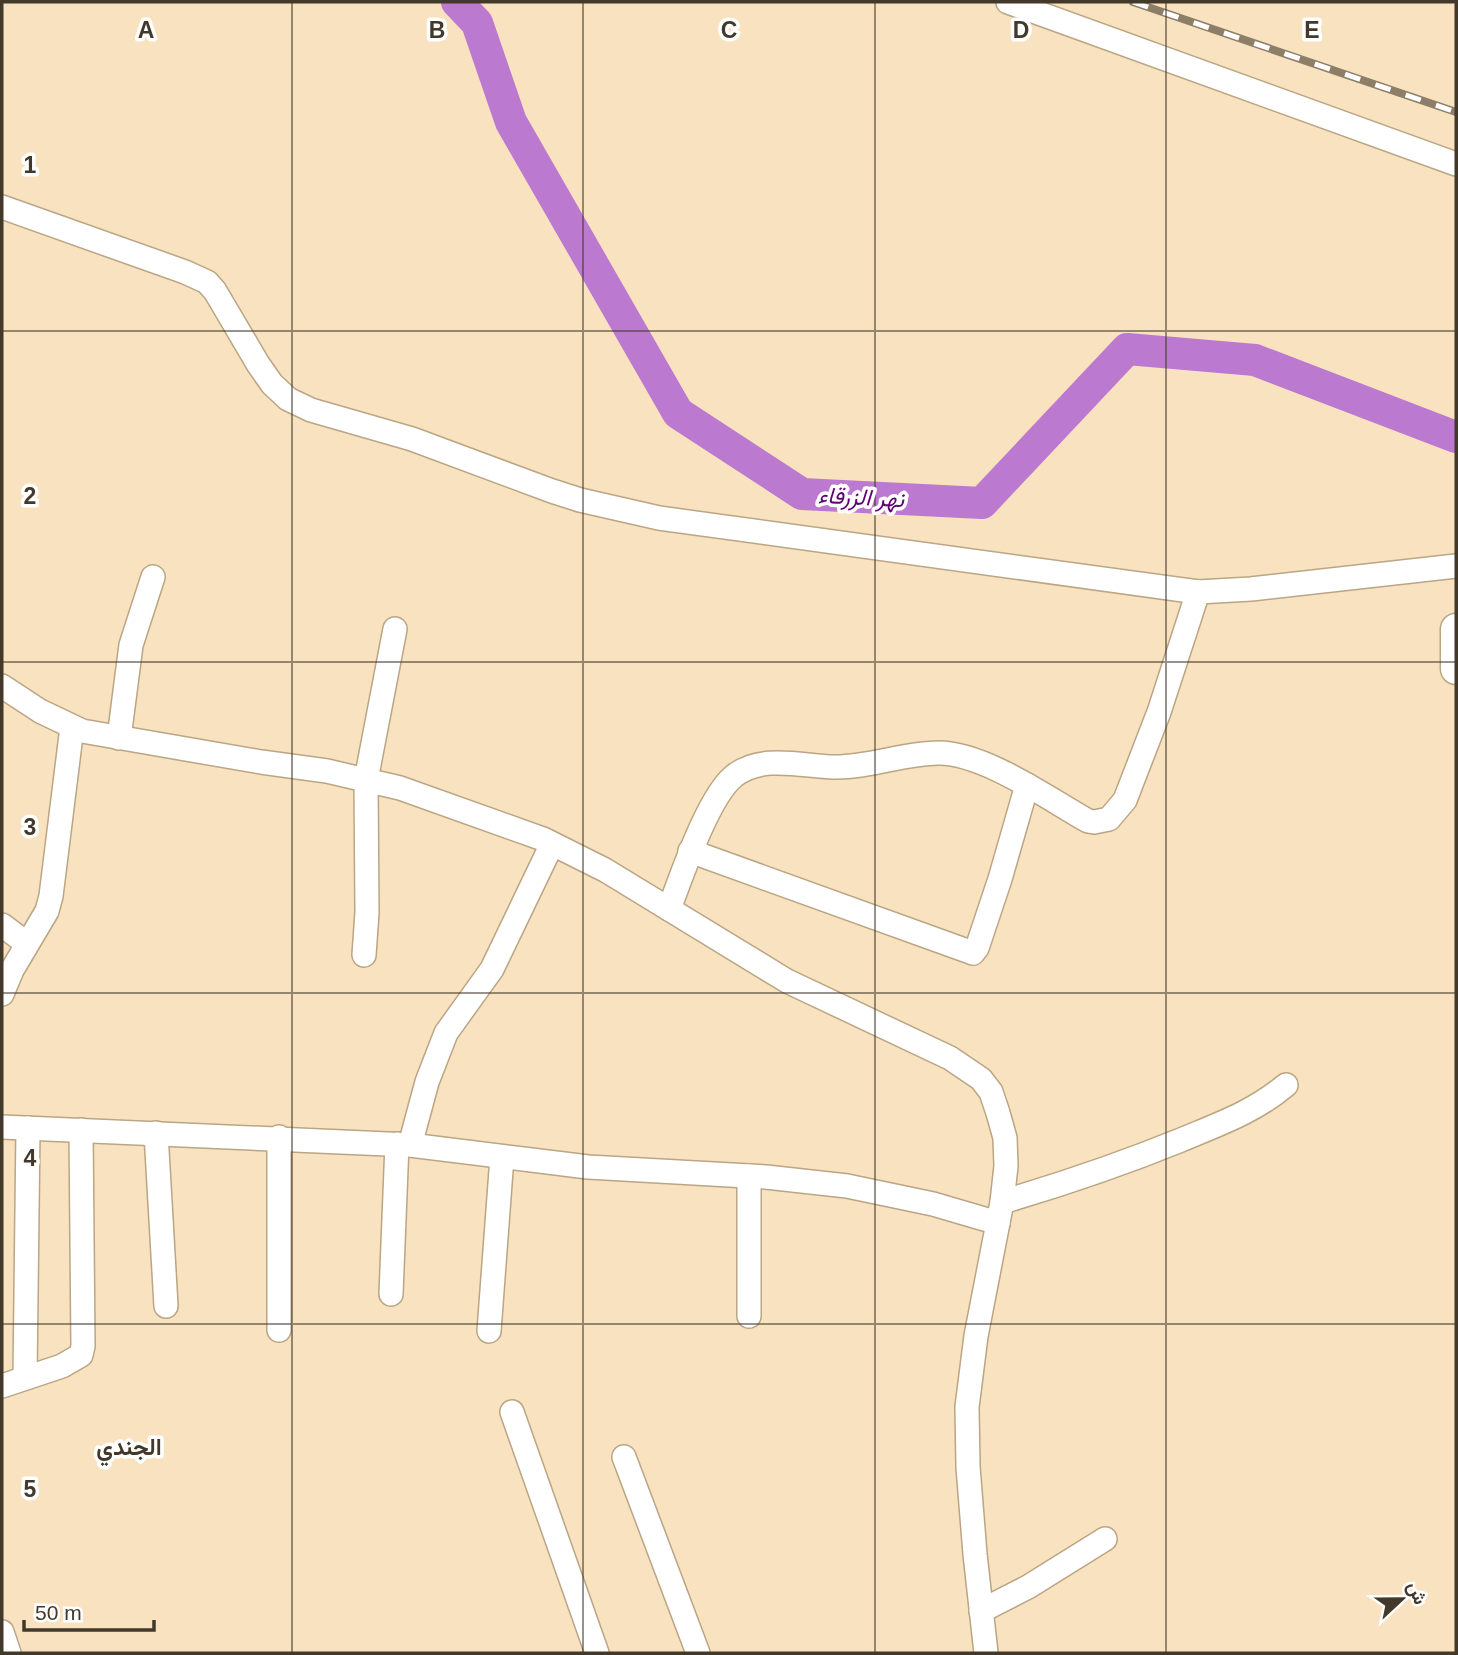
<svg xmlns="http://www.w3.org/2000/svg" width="1458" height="1655" font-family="Helvetica,Vazirmatn,sans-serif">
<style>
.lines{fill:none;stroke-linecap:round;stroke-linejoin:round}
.river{stroke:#bc79d0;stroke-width:32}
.minor-casing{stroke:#baa584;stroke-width:26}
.major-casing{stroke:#baa584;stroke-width:33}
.minor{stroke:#fff;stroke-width:23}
.major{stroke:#fff;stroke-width:30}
.rail-casing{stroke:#8c7e67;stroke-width:8}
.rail{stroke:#fff;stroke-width:5;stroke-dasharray:16;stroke-linecap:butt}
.grid{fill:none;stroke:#42392b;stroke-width:2;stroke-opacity:0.55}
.labels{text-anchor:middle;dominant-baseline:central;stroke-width:7;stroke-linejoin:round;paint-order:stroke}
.water-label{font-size:23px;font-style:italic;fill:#5e0073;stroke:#fff}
.neighbourhood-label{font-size:23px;font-weight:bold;fill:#42392b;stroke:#fff}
.grid-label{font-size:23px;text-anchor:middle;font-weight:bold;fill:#42392b;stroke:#fff;stroke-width:7;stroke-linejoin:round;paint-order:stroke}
</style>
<rect width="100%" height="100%" fill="#f9e2bf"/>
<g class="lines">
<path class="river" d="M457 2 477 23 511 122 678 413 802 494 982 503 1127 349 1255 360 1456 437"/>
<g class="minor-casing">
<g id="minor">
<path d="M1008 2 1456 164"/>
<path d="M2 207 185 272 207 282 215 291 258 364 272 384 288 399 311 410 412 439 552 491 580 500 659 518 1198 592"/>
<path d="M2 686 40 711 82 731 261 762 327 771 400 788 543 839 605 870 787 981 950 1058 981 1079 991 1092 998 1113 1005 1138 1006 1166 1002 1202 976 1336 967 1407 968 1467 975 1554 986 1653"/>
<path d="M119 738 131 645 153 577"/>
<path d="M690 851 973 953 977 948 1000 879 1027 785"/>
<path d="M669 909C682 875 708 797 734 776 761 754 802 766 833 767 869 768 903 753 939 753 984 753 1049 799 1088 821L1094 822 1109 819 1125 800 1159 712 1198 592 1251 589 1456 566"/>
<path d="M2 925 26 943"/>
<path d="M364 955 367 912 366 780 395 629"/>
<path d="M2 994 12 970 47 911 51 896 72 727"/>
<path d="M2 1127 410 1145 588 1167 766 1177 847 1186 933 1204 998 1223"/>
<path d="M156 1133 166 1306"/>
<path d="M279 1137V1330"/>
<path d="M410 1145 427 1082 446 1033 492 969 552 844"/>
<path d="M1002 1202C1063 1184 1122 1164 1181 1140 1219 1124 1254 1112 1286 1085"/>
<path d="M391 1294 397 1144"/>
<path d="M749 1316V1176"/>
<path d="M489 1331 502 1157"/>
<path d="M25 1378 28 1128"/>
<path d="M2 1386 62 1366 81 1355 83 1346 81 1130"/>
<path d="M512 1412 597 1653"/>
<path d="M624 1457 698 1653"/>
<path d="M981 1611 1028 1587 1105 1539"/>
<path d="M2 1632 9 1653"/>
</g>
</g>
<g class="major-casing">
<path id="major" d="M1456 629V669"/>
</g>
<use href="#minor" class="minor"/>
<use href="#major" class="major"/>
<g class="rail-casing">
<path id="rail" d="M1133 2 1456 112"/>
</g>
<use href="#rail" class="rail"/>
</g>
<path class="grid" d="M292 2V1653M583 2V1653M875 2V1653M1166 2V1653M2 331H1456M2 662H1456M2 993H1456M2 1324H1456"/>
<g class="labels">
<g class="water-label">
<text transform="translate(861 497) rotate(3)">نهر الزرقاء</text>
</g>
<g class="neighbourhood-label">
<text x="129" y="1447">الجندي</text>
</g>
</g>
<g class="grid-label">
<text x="146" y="38">A</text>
<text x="437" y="38">B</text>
<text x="729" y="38">C</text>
<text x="1021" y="38">D</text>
<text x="1312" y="38">E</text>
<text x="30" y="173">1</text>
<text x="30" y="504">2</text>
<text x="30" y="835">3</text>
<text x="30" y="1166">4</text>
<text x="30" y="1497">5</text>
</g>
<rect width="1458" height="1655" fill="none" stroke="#42392b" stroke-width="7"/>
<g transform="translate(1402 1599) rotate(68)" stroke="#ffffff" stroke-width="5" paint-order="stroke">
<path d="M0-5L12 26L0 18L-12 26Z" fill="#42392b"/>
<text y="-10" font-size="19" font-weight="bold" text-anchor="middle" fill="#42392b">ش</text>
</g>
<path d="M24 1620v10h130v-10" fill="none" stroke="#42392b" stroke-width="3.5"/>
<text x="35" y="1620" font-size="21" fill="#42392b" stroke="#ffffff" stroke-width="5" paint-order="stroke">50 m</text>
</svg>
